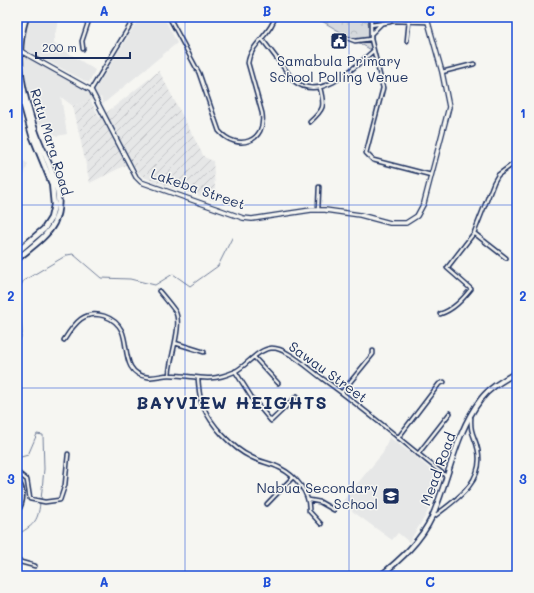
<svg xmlns="http://www.w3.org/2000/svg" width="534" height="593" font-family="Mali,sans-serif">
<defs>
<pattern id="industrial-furrows" width="10" height="10" patternUnits="userSpaceOnUse"><rect width="10" height="10" fill="#e6e7e7"/><path d="M-1 1l2-2M0 10L10 0M9 11l2-2" fill="none" stroke="#c5c6c9"/></pattern>
<pattern id="forest-crowns" width="20" height="18" patternUnits="userSpaceOnUse"><rect width="20" height="18" fill="#d6d9dd"/><path d="M2 6a3 3 0 1 1 6 0M12 15a3 3 0 1 1 6 0" fill="none" stroke="#b7bbc0"/></pattern>
</defs>
<rect width="100%" height="100%" fill="#f6f6f2"/>
<filter id="ink" filterUnits="userSpaceOnUse"><feTurbulence type="fractalNoise" baseFrequency=".025" numOctaves="2"/><feDisplacementMap in="SourceGraphic" scale="8" xChannelSelector="R" yChannelSelector="G"/><feConvolveMatrix kernelMatrix="1 2 1 2 8 2 1 2 1" color-interpolation-filters="sRGB"/></filter>
<g filter="url(#ink)">
<path fill="#e6e7e7" d="M27 17H59L53 43 95 70 89 83 21 47Z
M140 17H164L177 43 103 104 101 97 73 106 61 97 67 134 57 136 37 122 22 72V55L88 90H95Z
M17 156 28 164 18 193H17Z
M389 437 416 457 441 479 426 515 409 542 398 533 392 540 341 503 383 453Z"/>
<path fill="url(#industrial-furrows)" d="M159 71 204 157 213 161 216 201 158 183 141 176 132 162 90 183 73 106 90 100 100 118Z"/>
<path fill="url(#forest-crowns)" stroke="#78849e" d="M315 17H374L373 51Z"/>
<g fill="none" stroke-linecap="round" stroke-linejoin="round">
<path stroke="#717e99" stroke-width="1" d="M17 349 22 334 20 288 23 281 67 255 73 254 101 278 130 279 155 285 173 274 190 286 218 266 232 238
M17 456 21 457 28 455 37 434 43 435 44 469 41 500
M17 535C33 525 38 523 40 503"/>
<g stroke="#1b2f5e" stroke-width="5.5">
<path id="minor" d="M128 17 133 20
M169 17 199 73 219 131C237 152 267 142 262 113L248 63C250 45 271 34 275 17
M371 17V39L383 88 366 153 373 160 431 175
M514 17 517 22
M372 18 392 21 428 22
M371 25 390 22
M371 34 382 23
M347 38 355 41 371 39
M262 39 294 81C320 102 353 69 373 51
M407 41 409 21
M83 49 82 41 90 17
M442 72 474 64
M91 90 135 17
M517 96V102
M310 122C324 109 325 107 320 88
M318 210 319 187
M474 233 506 258
M159 291C164 297 170 304 175 311 183 324 170 357 169 375
M17 314V305
M440 314C453 310 462 300 471 289L447 268 474 233 494 182 498 175 517 161
M64 340C69 332 74 324 81 319 95 309 115 317 122 331 129 347 122 374 148 377 155 378 162 375 169 375 196 375 206 384 234 372 247 366 257 349 272 348 278 348 284 351 289 354 301 361 312 371 323 379 365 409 405 444 446 476
M175 343 204 352
M254 357 278 383
M235 371 252 398 271 421 297 396
M198 379C199 388 199 398 203 406 211 425 232 448 251 457 260 462 271 463 280 468 296 476 310 493 309 511L321 524
M342 392 373 354V351
M398 438 439 384 444 382
M418 454 450 413
M17 472 27 480 30 499 45 502 60 500 65 485 68 454
M309 500 320 502 334 510
M267 504 293 477
M432 518C454 501 485 483 478 450 475 436 470 434 471 418
M17 561 35 566"/>
</g>
<g stroke="#1b2f5e" stroke-width="6">
<path id="secondary" d="M17 49 91 90 136 177 141 182 243 218 252 219 311 210H325L360 215 390 223H406L417 216 424 203 449 107 442 72 428 22 430 17"/>
</g>
<g stroke="#1b2f5e" stroke-width="7">
<path id="primary" d="M380 576C400 560 421 541 432 517 449 479 455 433 481 399 490 387 504 380 517 372"/>
</g>
<g stroke="#1b2f5e" stroke-width="8">
<path id="trunk" d="M17 31 20 17
M17 81 32 135 52 184 54 205 51 218 44 229 17 252
M17 259C30 248 46 238 54 223 68 193 46 161 36 133 23 95 13 57 26 17
M17 480C23 490 23 501 17 511
M17 490V501"/>
</g>
<use href="#minor" stroke="#f6f6f2" stroke-width="2.5"/>
<use href="#secondary" stroke="#f6f6f2" stroke-width="3.5"/>
<use href="#primary" stroke="#f6f6f2" stroke-width="4"/>
<use href="#trunk" stroke="#f6f6f2" stroke-width="4.5"/>
</g>
</g>
<path fill="none" stroke="#1d4ed8" stroke-width="1" stroke-opacity="0.55" d="M185 17V576M349 17V576M17 205H517M17 388H517"/>
<defs>
<g id="civic-square" transform="scale(0.9)"><rect x="-9" y="-9" width="18" height="18" rx="4" fill="#1b2f5e" stroke="#f6f6f2"/><path d="M-.6-6.5H3V-4.5H.6V-3L4-1V1h2V6H-6V1h2V-1L-.6-3ZM-1.2 2.5V6h2.4V2.5Z" fill="#fff"/></g>
<g id="school-square" transform="scale(0.9)"><rect x="-9" y="-9" width="18" height="18" rx="4" fill="#1b2f5e" stroke="#f6f6f2"/><path d="M0-5L7-2L0 1L-7-2ZM-4 1L0 2.5L4 1V4Q0 6-4 4Z" fill="#fff"/></g>
</defs>
<g fill-rule="evenodd">
<use href="#civic-square" x="339" y="41"/>
<use href="#school-square" x="391" y="496"/>
</g>
<g text-anchor="middle" stroke-width="3" stroke-linejoin="round" paint-order="stroke">
<g font-size="14" fill="#1b2f5e" stroke="#f6f6f2">
<text x="339" y="66">Samabula Primary<tspan x="339" dy="16">School Polling Venue</tspan></text>
<text x="378" y="493" text-anchor="end">Nabua Secondary<tspan x="378" dy="16">School</tspan></text>
</g>
<g font-size="14" fill="#1b2f5e" stroke="#f6f6f2">
<text transform="translate(51 142) rotate(73)" y="5">Ratu Mara Road</text>
<text transform="translate(198 189) rotate(19)" y="5">Lakeba Street</text>
<text transform="translate(328 372) rotate(36)" y="5">Sawau Street</text>
<text transform="translate(438 469) rotate(-70)" y="5">Mead Road</text>
</g>
<g font-size="18" font-weight="bold" letter-spacing="1" fill="#1b2f5e" stroke="#f6f6f2">
<text x="232" y="409">BAYVIEW HEIGHTS</text>
</g>
</g>
<rect width="534" height="593" fill="none" stroke="#f6f6f2" stroke-width="44"/>
<path d="M36 52v6h94v-6" fill="none" stroke="#1b2f5e" stroke-width="2"/>
<text x="42" y="52" font-size="12" fill="#1b2f5e" stroke="#f6f6f2" stroke-width="3" paint-order="stroke">200 m</text>
<rect x="22" y="22" width="490" height="549" fill="none" stroke="#1d4ed8" stroke-width="1.5"/>
<g font-size="13" text-anchor="middle" font-weight="bold" fill="#1d4ed8">
<text x="104" y="16">A</text>
<text x="267" y="16">B</text>
<text x="430" y="16">C</text>
<text x="11" y="118">1</text>
<text x="523" y="118">1</text>
<text x="11" y="301">2</text>
<text x="523" y="301">2</text>
<text x="11" y="484">3</text>
<text x="523" y="484">3</text>
<text x="104" y="587">A</text>
<text x="267" y="587">B</text>
<text x="430" y="587">C</text>
</g>
</svg>
